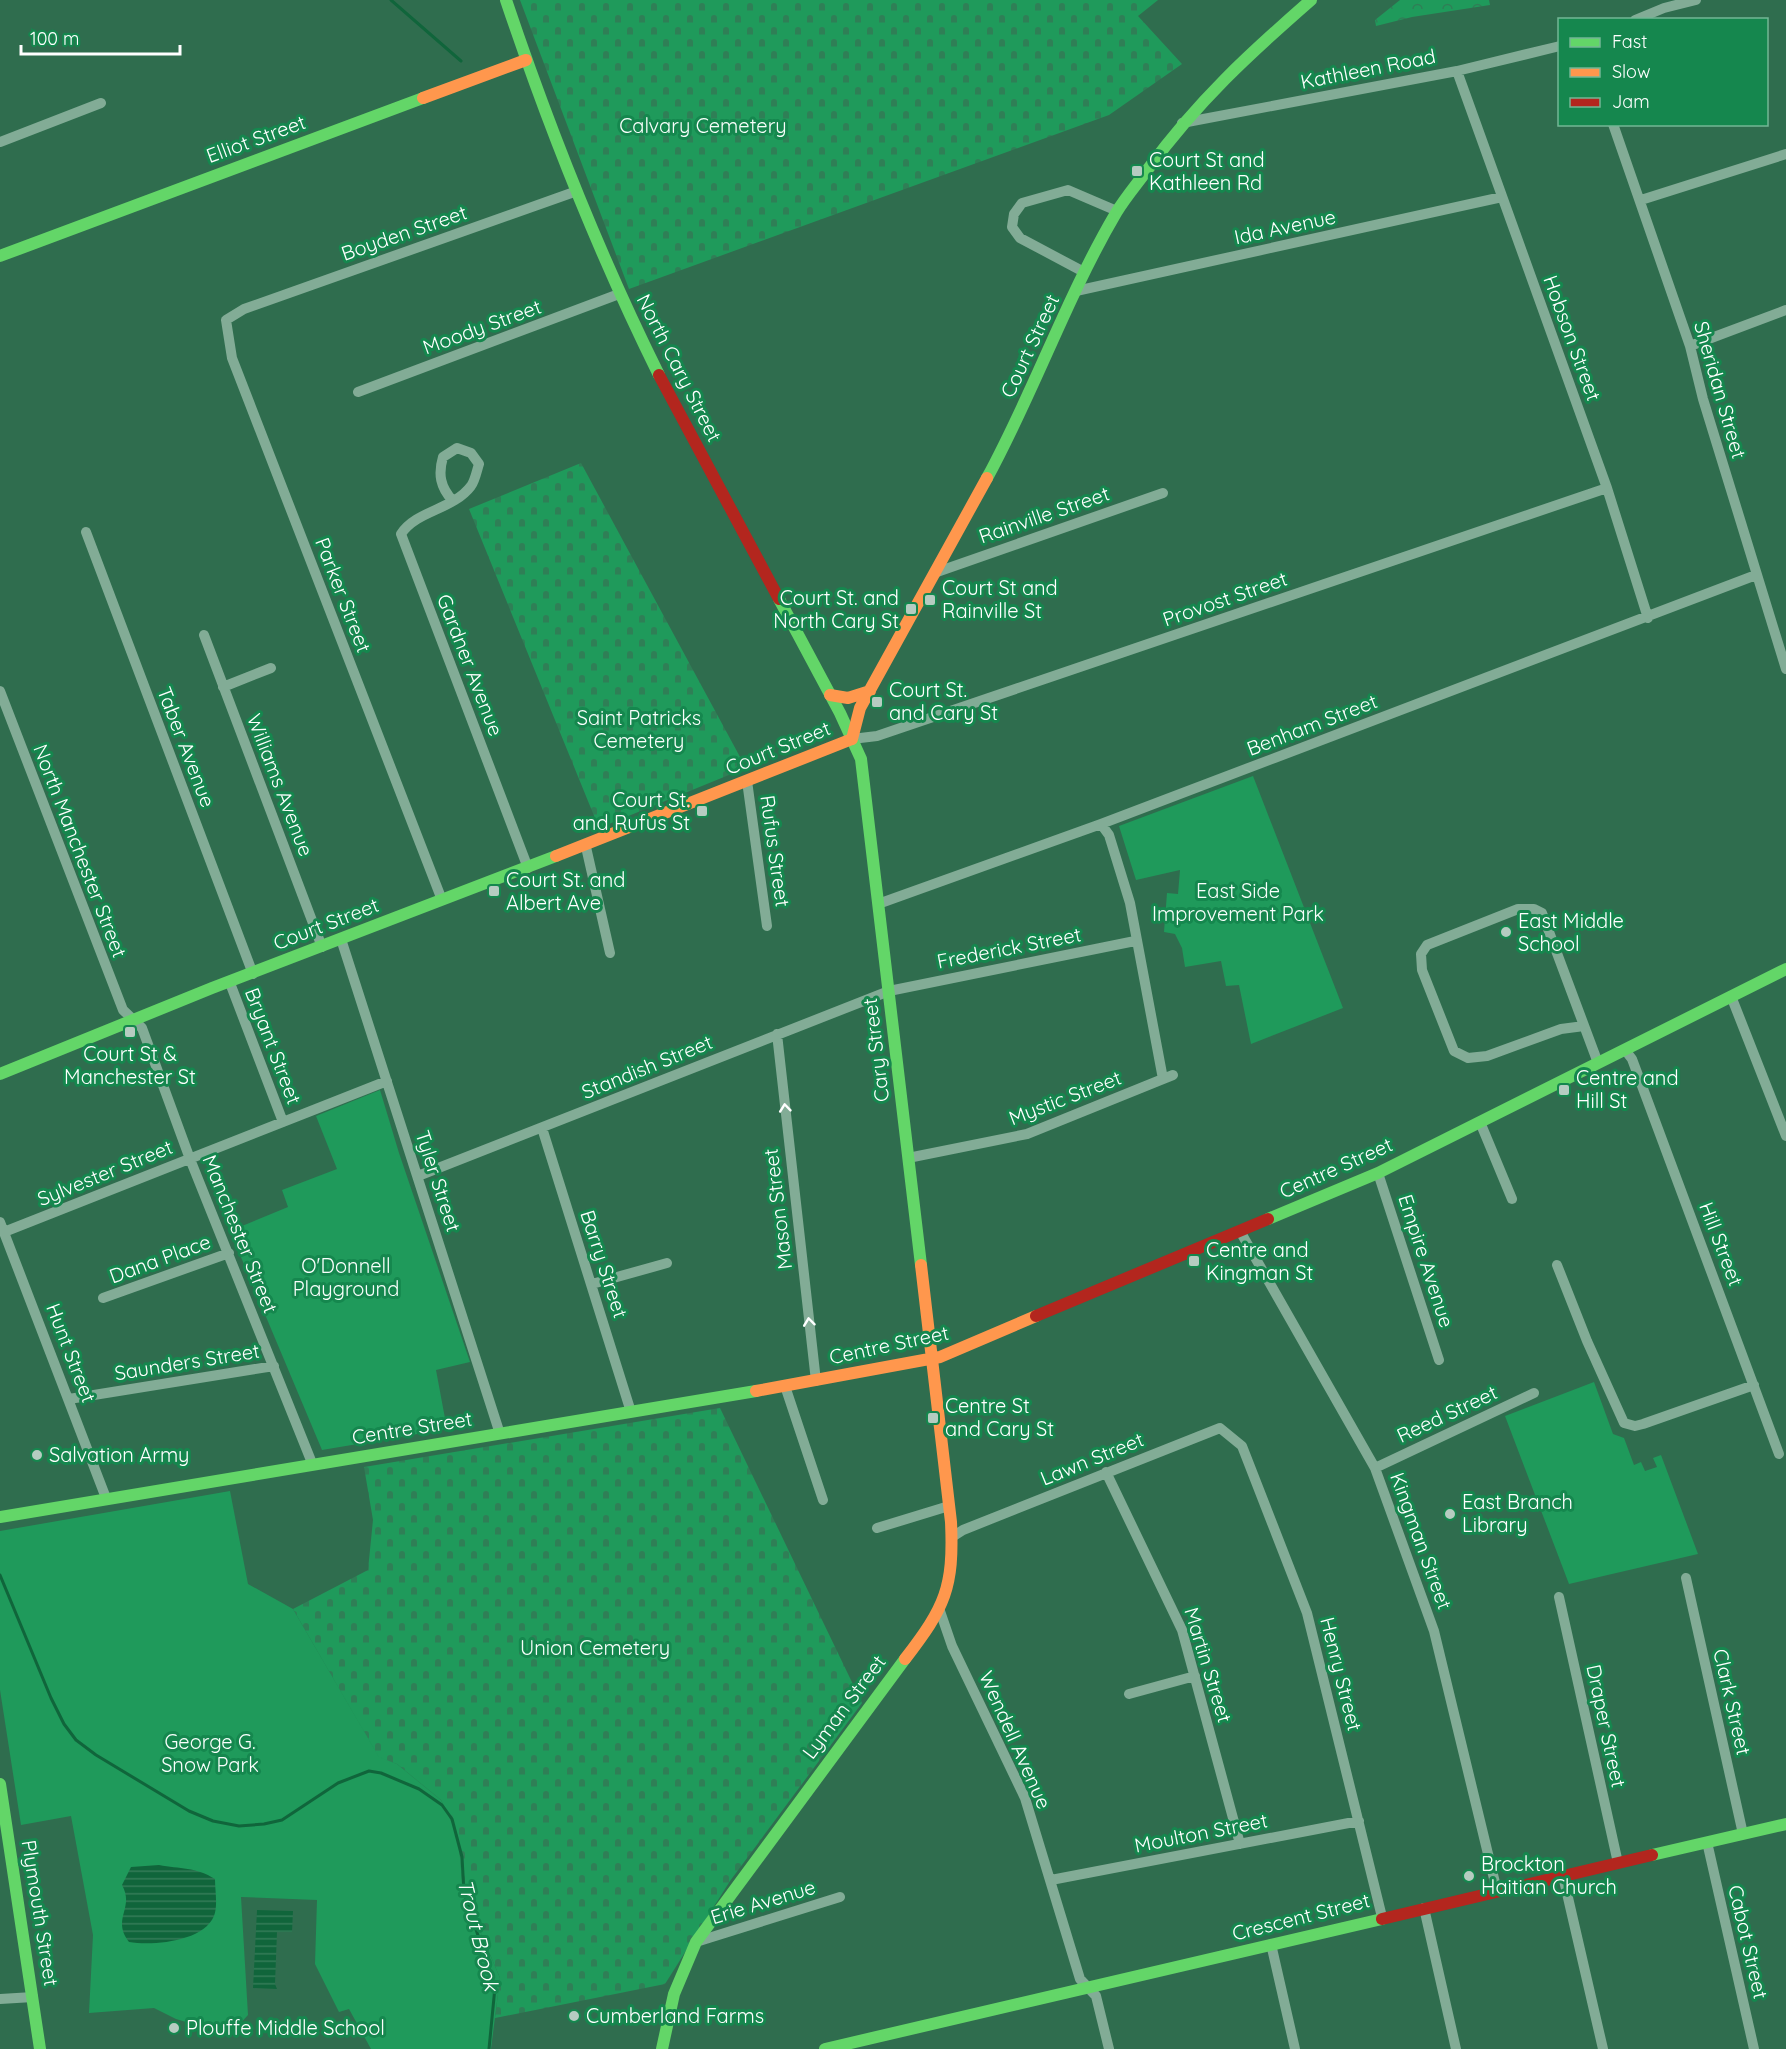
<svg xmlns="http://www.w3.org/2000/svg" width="1786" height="2049" font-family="Quicksand,sans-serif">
<defs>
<pattern id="forest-crowns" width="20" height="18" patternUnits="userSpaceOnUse" patternTransform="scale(1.5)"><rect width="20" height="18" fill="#1f9a5b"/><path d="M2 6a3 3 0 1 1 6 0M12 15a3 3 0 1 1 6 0" fill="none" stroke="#2f7f56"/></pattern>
<pattern id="cemetery-stones" width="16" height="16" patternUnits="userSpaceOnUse" patternTransform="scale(1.5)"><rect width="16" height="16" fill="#1f9a5b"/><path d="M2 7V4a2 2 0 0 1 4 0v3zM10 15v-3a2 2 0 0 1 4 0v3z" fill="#2f7f56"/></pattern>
<pattern id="water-rules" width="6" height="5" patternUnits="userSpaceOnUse" patternTransform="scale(1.5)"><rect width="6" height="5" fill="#10653b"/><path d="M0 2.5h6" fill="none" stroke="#347c58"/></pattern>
</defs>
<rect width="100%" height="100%" fill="#2f6d4e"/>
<path fill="url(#forest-crowns)" d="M1400 0H1489L1490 5 1412 17 1376 26 1375 20Z"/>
<path fill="url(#cemetery-stones)" d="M520 0H1158L1138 16 1182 64 1109 115 629 289Z
M581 463 746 768 599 828 469 509Z
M720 1408 862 1703 730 1881 665 1984 495 2018 500 1978 463 1891 458 1836 441 1800 397 1764 379 1758 293 1609 368 1570 373 1520 364 1467Z"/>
<path fill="#1f9a5b" d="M1253 776 1343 1008 1251 1044 1239 985 1226 986 1221 961 1185 967 1182 948 1175 934 1164 932 1167 893 1178 894 1180 870 1136 880 1119 826Z
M380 1090 399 1153 470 1362 436 1370 447 1429 322 1450 230 1231 288 1207 282 1190 337 1169 316 1116Z
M1594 1382 1613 1434 1624 1438 1634 1465 1641 1462 1645 1471 1657 1467 1653 1458 1661 1455 1698 1554 1569 1584 1505 1416Z
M230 1491 248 1584 293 1609 379 1757 397 1764 441 1800 458 1836 463 1891 500 1978 491 2049H371L349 2009 339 2012 315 1964 317 1900 241 1897 248 2015 238 2026 196 2025 176 2019 154 2008 89 2013 93 1935 71 1816 21 1825 0 1690V1531Z"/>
<path fill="url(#water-rules)" d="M159 1865C180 1869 196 1867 215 1879 215 1890 218 1906 214 1916 203 1942 152 1946 129 1942 111 1919 135 1908 122 1885L131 1867Z
M257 1910 293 1911 292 1932H277L275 1984 277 1989 253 1988Z"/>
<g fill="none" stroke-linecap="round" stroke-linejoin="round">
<path stroke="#10653b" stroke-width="3" d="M391 0 461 61
M0 1575 51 1698 64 1724 76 1740 96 1755 189 1811 213 1821 239 1826 264 1824 282 1820 338 1783 369 1771 381 1773 419 1789 442 1805 452 1819 462 1857 464 1893 495 1987 489 2049"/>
<path stroke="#82ac96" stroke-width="10" d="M1635 20 1664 8 1696 0
M1457 71 1607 488 1648 618
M1182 123 1457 71 1560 46
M1613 124 1690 346 1703 399 1786 669
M0 142 101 103
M1641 200 1786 154
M1084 272 1020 238 1012 227 1014 214 1022 203 1068 190 1117 211
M1076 291 1502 197
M1690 346 1786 310
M358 392 619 294
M453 501C440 487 438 474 443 457L457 448 471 453 479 464C477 470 475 481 471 486 453 510 417 510 401 534L528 868
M86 532 253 974
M937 572 1163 493
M204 635 322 947
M223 687 271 668
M0 691 123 1010 142 1028 190 1159 312 1463
M852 739 877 736 1607 488
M747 781 767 926
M1101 824 1109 835 1130 903 1163 1079 1173 1075
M586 847 610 953
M442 900 232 358 226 320 244 309 577 191
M878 904 1101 824 1756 575
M341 939 500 1434
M230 983 283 1122
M1731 996 1786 1136
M1584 1026 1561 1029 1487 1056 1468 1058 1454 1051 1422 970 1421 954 1427 945 1518 909H1534L1542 913 1598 1063
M777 1034 816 1381
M1625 1050 1632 1059 1779 1454
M1480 1122 1512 1199
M542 1128 631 1412
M908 1158 1027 1134 1163 1079
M1378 1173 1439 1360
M418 1176 889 991 1135 941
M0 1222 106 1498
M1240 1231 1375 1468 1434 1631 1497 1891
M4 1232 387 1081
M1557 1265 1587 1341 1624 1423 1635 1426 1643 1424 1754 1385
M592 1284 667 1263
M103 1298 229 1253
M785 1386 823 1500
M69 1399 274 1366
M1375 1468 1534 1393
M1106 1472 1182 1630 1240 1844
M877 1528 949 1506
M952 1537 963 1530 1220 1428 1242 1446 1307 1613 1382 1917
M1686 1578 1743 1834
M1559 1597 1618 1863
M940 1611 952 1646 1025 1798 1080 1979 1096 1996 1109 2049
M1129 1694 1195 1676
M1707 1842 1754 2049
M1563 1876 1603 2049
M1051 1880 1359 1821
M1424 1908 1456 2049
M696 1942 840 1897
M1271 1944 1295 2049
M0 1999 33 1997"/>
<path stroke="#63d668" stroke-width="12" d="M506 0C549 128 599 254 659 375
M0 256 423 98
M987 478C1034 392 1066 298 1116 213 1125 198 1137 184 1148 169 1198 101 1248 55 1311 0
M779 599 840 713 861 759 921 1265
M0 1074 212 988 556 856
M1268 1219 1378 1173 1786 969
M0 1517 756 1391
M0 1784 40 2049
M1652 1855 1786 1824
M662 2049 674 1994 696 1942 905 1659
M825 2049 1382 1919"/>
<path stroke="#ff974d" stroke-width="12" d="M423 98 526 60
M830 695 848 698 870 691
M852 739 860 708 987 478
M556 856 852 739
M756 1391 940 1357 1036 1316
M905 1659C945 1607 954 1588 951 1522L921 1265"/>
<path stroke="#b3261e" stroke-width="12" d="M659 375 779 599
M1036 1316 1268 1219
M1382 1919 1652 1855"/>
</g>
<defs><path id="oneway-chevron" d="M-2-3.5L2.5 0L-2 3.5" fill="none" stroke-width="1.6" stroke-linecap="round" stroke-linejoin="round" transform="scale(1.5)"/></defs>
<g stroke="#fff">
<use href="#oneway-chevron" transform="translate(785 1108) rotate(-96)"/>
<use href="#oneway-chevron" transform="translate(809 1322) rotate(-97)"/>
</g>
<g fill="#b6ccc1" stroke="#15874e" stroke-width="2">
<rect x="1131" y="165" width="12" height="12" rx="3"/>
<rect x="924" y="594" width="12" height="12" rx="3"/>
<rect x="905" y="603" width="12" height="12" rx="3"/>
<rect x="871" y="696" width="12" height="12" rx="3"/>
<rect x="696" y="805" width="12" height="12" rx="3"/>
<rect x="488" y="885" width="12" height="12" rx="3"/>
<circle cx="1506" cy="932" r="6"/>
<rect x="124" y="1026" width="12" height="12" rx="3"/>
<rect x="1558" y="1084" width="12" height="12" rx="3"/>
<rect x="1188" y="1255" width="12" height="12" rx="3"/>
<rect x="927" y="1412" width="12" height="12" rx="3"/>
<circle cx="37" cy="1455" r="6"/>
<circle cx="1450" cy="1514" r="6"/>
<circle cx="1469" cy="1876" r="6"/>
<circle cx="574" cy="2016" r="6"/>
<circle cx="174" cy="2028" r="6"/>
</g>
<g text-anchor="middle" stroke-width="6" stroke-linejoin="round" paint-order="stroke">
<g font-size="20" fill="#fff" stroke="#15874e">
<text transform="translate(1368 69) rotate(-11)" y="7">Kathleen Road</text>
<text transform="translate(256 139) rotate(-20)" y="7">Elliot Street</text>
<text transform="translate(1285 227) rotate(-12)" y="7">Ida Avenue</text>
<text transform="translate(404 233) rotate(-19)" y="7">Boyden Street</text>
<text transform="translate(482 327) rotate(-20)" y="7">Moody Street</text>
<text transform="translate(1572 338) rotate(70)" y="7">Hobson Street</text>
<text transform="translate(1030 346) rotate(-65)" y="7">Court Street</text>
<text transform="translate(679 368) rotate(63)" y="7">North Cary Street</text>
<text transform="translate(1720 390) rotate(74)" y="7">Sheridan Street</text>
<text transform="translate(1044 515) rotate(-19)" y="7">Rainville Street</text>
<text transform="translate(343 595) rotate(69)" y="7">Parker Street</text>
<text transform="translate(1225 599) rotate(-19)" y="7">Provost Street</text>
<text transform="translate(470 665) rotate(69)" y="7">Gardner Avenue</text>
<text transform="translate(1312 725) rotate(-21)" y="7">Benham Street</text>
<text transform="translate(186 747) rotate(69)" y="7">Taber Avenue</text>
<text transform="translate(778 748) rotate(-22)" y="7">Court Street</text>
<text transform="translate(280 785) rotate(69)" y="7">Williams Avenue</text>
<text transform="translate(80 851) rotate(69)" y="7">North Manchester Street</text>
<text transform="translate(775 851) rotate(82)" y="7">Rufus Street</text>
<text transform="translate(326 924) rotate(-21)" y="7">Court Street</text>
<text transform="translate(1009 948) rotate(-11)" y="7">Frederick Street</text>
<text transform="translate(273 1046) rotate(69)" y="7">Bryant Street</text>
<text transform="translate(876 1050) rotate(-97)" y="7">Cary Street</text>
<text transform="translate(647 1067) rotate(-22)" y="7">Standish Street</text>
<text transform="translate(1065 1098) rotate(-21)" y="7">Mystic Street</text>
<text transform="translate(1336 1168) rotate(-24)" y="7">Centre Street</text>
<text transform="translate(105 1173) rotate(-22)" y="7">Sylvester Street</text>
<text transform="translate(438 1181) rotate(72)" y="7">Tyler Street</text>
<text transform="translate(778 1209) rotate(-97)" y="7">Mason Street</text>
<text transform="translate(240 1234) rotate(68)" y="7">Manchester Street</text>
<text transform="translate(1721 1244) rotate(69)" y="7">Hill Street</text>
<text transform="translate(160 1259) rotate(-20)" y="7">Dana Place</text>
<text transform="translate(1426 1261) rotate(72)" y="7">Empire Avenue</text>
<text transform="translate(604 1264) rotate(72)" y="7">Barry Street</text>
<text transform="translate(889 1345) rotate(-12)" y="7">Centre Street</text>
<text transform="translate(71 1353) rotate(69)" y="7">Hunt Street</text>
<text transform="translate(187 1362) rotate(-9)" y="7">Saunders Street</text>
<text transform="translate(1447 1414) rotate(-25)" y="7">Reed Street</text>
<text transform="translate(412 1428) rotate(-9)" y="7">Centre Street</text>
<text transform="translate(1092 1459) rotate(-22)" y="7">Lawn Street</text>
<text transform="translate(1421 1541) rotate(70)" y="7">Kingman Street</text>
<text transform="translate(1208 1665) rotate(73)" y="7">Martin Street</text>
<text transform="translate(1341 1674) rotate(76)" y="7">Henry Street</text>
<text transform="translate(1732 1702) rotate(77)" y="7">Clark Street</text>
<text transform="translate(844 1707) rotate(-53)" y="7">Lyman Street</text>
<text transform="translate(1606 1726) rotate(78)" y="7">Draper Street</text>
<text transform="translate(1015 1740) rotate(66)" y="7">Wendell Avenue</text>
<text transform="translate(1201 1833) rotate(-11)" y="7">Moulton Street</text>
<text transform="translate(763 1902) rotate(-17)" y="7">Erie Avenue</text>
<text transform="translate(40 1913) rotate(81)" y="7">Plymouth Street</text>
<text transform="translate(1301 1917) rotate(-14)" y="7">Crescent Street</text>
<text transform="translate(1748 1942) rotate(77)" y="7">Cabot Street</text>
</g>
<g font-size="20" fill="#f9fffc" stroke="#15874e">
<text x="703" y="133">Calvary Cemetery</text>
<text x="639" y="725">Saint Patricks<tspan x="639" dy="23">Cemetery</tspan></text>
<text x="1238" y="898">East Side<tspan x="1238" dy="23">Improvement Park</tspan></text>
<text x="346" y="1273">O'Donnell<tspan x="346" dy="23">Playground</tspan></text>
<text x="595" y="1655">Union Cemetery</text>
<text x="210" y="1749">George G.<tspan x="210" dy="23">Snow Park</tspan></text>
</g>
<g font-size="20" fill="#fff" stroke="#15874e" text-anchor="start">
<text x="1149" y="167">Court St and<tspan x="1149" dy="23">Kathleen Rd</tspan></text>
<text x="942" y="595">Court St and<tspan x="942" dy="23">Rainville St</tspan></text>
<text x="899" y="605" text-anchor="end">Court St. and<tspan x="899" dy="23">North Cary St</tspan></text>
<text x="889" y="697">Court St.<tspan x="889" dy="23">and Cary St</tspan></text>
<text x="690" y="807" text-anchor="end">Court St.<tspan x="690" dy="23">and Rufus St</tspan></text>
<text x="506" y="887">Court St. and<tspan x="506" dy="23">Albert Ave</tspan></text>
<text x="1518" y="928">East Middle<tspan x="1518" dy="23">School</tspan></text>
<text x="130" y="1061" text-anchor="middle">Court St &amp;<tspan x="130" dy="23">Manchester St</tspan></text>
<text x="1576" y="1085">Centre and<tspan x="1576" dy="23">Hill St</tspan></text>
<text x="1206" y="1257">Centre and<tspan x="1206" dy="23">Kingman St</tspan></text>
<text x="945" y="1413">Centre St<tspan x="945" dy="23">and Cary St</tspan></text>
<text x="49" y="1462">Salvation Army</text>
<text x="1462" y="1509">East Branch<tspan x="1462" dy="23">Library</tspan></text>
<text x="1481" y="1871">Brockton<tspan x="1481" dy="23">Haitian Church</tspan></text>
<text x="586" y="2023">Cumberland Farms</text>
<text x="186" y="2035">Plouffe Middle School</text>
</g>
<g font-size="21" font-style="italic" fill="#fafffc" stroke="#15874e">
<text transform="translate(478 1935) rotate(76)" y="7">Trout Brook</text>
</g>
</g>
<rect x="1558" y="18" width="210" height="108" fill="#15874e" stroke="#73b795" stroke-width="1.5"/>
<rect x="1570" y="38" width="30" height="9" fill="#63d668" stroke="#73b795" stroke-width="1.5"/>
<text x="1612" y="48" font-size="18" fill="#ffffff">Fast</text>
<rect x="1570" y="68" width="30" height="9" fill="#ff974d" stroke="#73b795" stroke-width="1.5"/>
<text x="1612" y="78" font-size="18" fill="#ffffff">Slow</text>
<rect x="1570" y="98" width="30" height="9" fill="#b3261e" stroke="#73b795" stroke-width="1.5"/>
<text x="1612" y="108" font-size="18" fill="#ffffff">Jam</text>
<path d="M21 45v9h159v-9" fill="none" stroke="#ffffff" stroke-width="3"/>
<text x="30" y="45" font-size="18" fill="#ffffff" stroke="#15874e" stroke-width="4.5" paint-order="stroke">100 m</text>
</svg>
